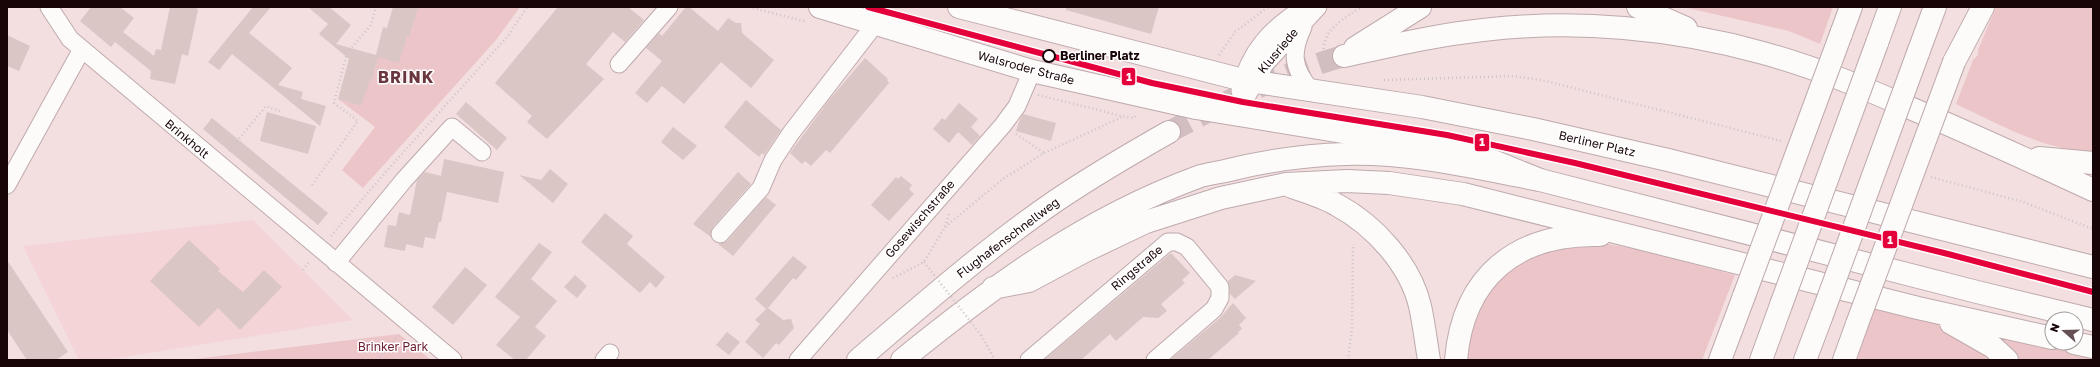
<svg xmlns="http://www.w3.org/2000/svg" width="2100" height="367" font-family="'Golos Text',sans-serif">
<rect width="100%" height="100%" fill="#f3dee0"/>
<path fill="#f5d4d7" d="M253 220 353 320 105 360H79L23 246Z"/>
<path fill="#ecc5c9" d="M415 7H520L496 40 363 188 342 170 375 127 338 99 361 106 368 78 372 79 376 65 373 64 376 56 407 35 410 36 414 22 413 13H417L413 12Z
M1683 7H1833L1820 44 1789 31Z
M1996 7H2093V152C2045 151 1999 124 1956 104L1973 60 1978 55V50Z
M1602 243 1641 250 1735 275 1702 360H1464L1466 331 1494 282 1532 253Z
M1875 306 1940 324 1998 360H1856Z
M1991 331 2093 356V360H2019Z
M399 334 431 360H186Z"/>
<path fill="#dac6c4" d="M91 7H120L134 18 123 32 154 56 156 49 161 50 170 7H196L198 10 188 56 182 54 175 84 150 79 151 71 115 42 111 47 80 21Z
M253 7H271L249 33 292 68 278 85 303 92 301 99 326 106 320 126 232 54 219 70 208 62Z
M308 7H329L351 25 336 44 376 55 383 27 387 28 393 7H418L410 36H407L399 63 378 57 372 80 370 79 361 106 338 99 349 59 319 34 328 24Z
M558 7H628L644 20 625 42 613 32 586 64 604 79 547 139 527 122 532 116 495 83Z
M686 7H689L718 31 728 18 736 23H741L742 33 774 60 751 88 721 62 684 104 662 86 647 103 635 93 662 61 646 48 659 33 662 36Z
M1066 7H1159L1151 34 1066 10Z
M7 35 30 46 19 71 7 66Z
M865 58 888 79 887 80 889 83 830 153 826 150 811 166 805 161 802 164 790 153 829 100Z
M746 100 781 130 764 155 762 153 759 157 724 127Z
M466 102 507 138 497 150 456 114Z
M959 103 978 119 971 127 980 136 972 145 958 132 949 143 933 129 942 118 945 120Z
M267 112 316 126 308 154 260 141Z
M1023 114 1056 123 1051 141 1016 131 1020 119Z
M212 118 328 213 318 225 203 129Z
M673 127 697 146 683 160 661 142Z
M444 159 504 172 498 203 447 192 441 222H439L435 239 425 237 423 248 406 244 405 251 384 247 388 225 396 226 399 212 410 215 417 180 425 172 441 176Z
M550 169 568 184 553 203 519 175 541 180Z
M738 172 751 184 713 227 711 237 693 224Z
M901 176 912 185 909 189 914 194 889 221 871 205 896 177 898 179Z
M766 197 776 205 733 256 718 244 727 241Z
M605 213 633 236 627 244 665 277 656 288 650 282 640 293 581 242Z
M189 240 220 269 218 271 243 292 264 270 282 287 240 330 218 308 199 327 150 281Z
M539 243 552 252 531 279 557 301 535 327 546 336 526 360H515L496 345 520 317 495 297Z
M1171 253 1190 273 1182 280 1185 283 1161 304 1167 311 1158 318 1143 317 1116 341 1110 334 1081 360H1044Z
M793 256 807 267 796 280 793 278 768 308 783 320 791 319 794 328 779 345 776 343 763 358 745 342 760 324 755 320 766 309 755 299Z
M7 260 68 352 56 360H27L7 330Z
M465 267 487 285 453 325 432 307Z
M575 275 587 286 577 298 564 287Z
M1235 275 1256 281 1235 299 1230 294 1228 281Z
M1233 303 1246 318 1239 325 1242 329 1238 332 1239 333 1208 360H1170L1221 317Z
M727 332 740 342 729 355 716 345Z"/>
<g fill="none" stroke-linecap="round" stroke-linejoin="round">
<path stroke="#d2bdc0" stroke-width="22" stroke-dasharray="22 11" stroke-linecap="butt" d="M1169 132C1225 102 1282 73 1344 56"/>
<g stroke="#beaaac" stroke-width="19">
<path id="minor" d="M49 7 70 39 82 49 453 360
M1303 27C1291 53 1292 68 1311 90
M619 64 669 7
M1240 91C1249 51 1271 28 1305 7
M1236 115 1265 64 1318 7
M7 185 82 49
M720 234 761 188 773 160 791 133 876 23
M336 263 404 180 452 127 482 152
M604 360 610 353
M798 360 1003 125 1017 106 1032 71
M1029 360 1168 242H1177L1187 247 1220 287V298L1214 309 1155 360"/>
</g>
<g stroke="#beaaac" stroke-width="24">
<path id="major" d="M820 7 1032 71 1196 108 1453 150 1493 161 1540 180 1977 292 2093 320
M959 7 1243 80 1422 107 1533 129 1668 160 2093 267"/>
</g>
<g stroke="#beaaac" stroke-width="24">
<path id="highway" d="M1638 7 1686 28
M1841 34 1851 7
M1877 43 1890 7
M1355 48 1420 7
M1918 53 1935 7
M1344 56C1390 46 1436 35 1483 30 1575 19 1674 28 1763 53 1814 67 1862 87 1910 108 1972 134 2032 162 2093 190
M1954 62 1983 7
M2039 158 2093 163
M1292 187C1307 192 1324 197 1337 205 1374 225 1410 264 1420 306 1424 324 1426 342 1429 360
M993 288 1029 281 1085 251 1146 222 1221 198 1286 184 1347 181 1389 183 1463 194 1918 308 2052 338
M1951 323 1993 347 2007 360
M2074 343 2093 347
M858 360C922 305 987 248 1057 200 1093 176 1130 154 1169 132
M902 360C994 285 1086 218 1198 177 1206 174 1216 173 1225 171 1265 161 1305 155 1346 154 1411 152 1476 168 1540 180
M1456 360C1463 276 1517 233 1600 235
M1720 360 1744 296
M1761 360 1781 305
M1805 360 1822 315
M1844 360 1857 324"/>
</g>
<path stroke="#ccc5c6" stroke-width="2.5" stroke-dasharray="1 3" stroke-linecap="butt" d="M749 7 807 22
M1219 55 1235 32 1268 7
M1323 73C1321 32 1328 29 1361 7
M1384 80 1514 76 1546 81 1781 141
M1038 95 1122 116 1134 118 1136 115
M1016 134 1044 153
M229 151 266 106 282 112
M1931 177 2023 202 2093 229
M312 185 358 121 334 103 347 53 371 25 376 7
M945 227 1003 179 1044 153 1122 117
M331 236 390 167 508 36 527 7
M303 270 310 261
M893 278 924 262 945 227 949 213
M981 335 995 360
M377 360 398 335
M1348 360 1352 329 1353 244"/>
<use href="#minor" stroke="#fdfafa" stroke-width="17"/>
<use href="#major" stroke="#fdfafa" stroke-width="22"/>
<use href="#highway" stroke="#fdfafa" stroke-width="22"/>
<g stroke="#beaaac" stroke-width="24" stroke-linecap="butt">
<path id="highway-bridge" d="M1744 296 1841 34
M1781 305 1877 43
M1822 315 1918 53
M1857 324 1954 62"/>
</g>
<path stroke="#ccc5c6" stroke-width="2.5" stroke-dasharray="1 3" stroke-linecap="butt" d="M924 262 981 335"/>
<use href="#highway-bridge" stroke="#fdfafa" stroke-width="22"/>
<g stroke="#fff" stroke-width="9">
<path id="tram-1" d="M868 7 1152 83 1243 102 1447 135 1575 163 1948 254 2093 292"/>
</g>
<use href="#tram-1" stroke="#e4003a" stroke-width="6"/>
</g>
<circle fill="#fff" stroke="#180508" stroke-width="2" cx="1049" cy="56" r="6"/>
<g text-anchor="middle" stroke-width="3" stroke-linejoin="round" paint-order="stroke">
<g font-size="12" fill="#180508" stroke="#fff">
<text transform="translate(1278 51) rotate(-50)" y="4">Klusriede</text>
<text transform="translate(1026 68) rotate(15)" y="4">Walsroder Straße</text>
<text transform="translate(187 139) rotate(40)" y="4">Brinkholt</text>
<text transform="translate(1597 144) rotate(13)" y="4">Berliner Platz</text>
<text transform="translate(920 219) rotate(-49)" y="4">Gosewischstraße</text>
<text transform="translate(1008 238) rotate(-37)" y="4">Flughafenschnellweg</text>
<text transform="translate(1137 268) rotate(-40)" y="4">Ringstraße</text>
</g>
<g font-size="12" font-weight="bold" fill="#180508" stroke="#fff" text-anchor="start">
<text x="1060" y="60">Berliner Platz</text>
</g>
<g font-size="12" fill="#6e2031" stroke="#fff">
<text x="393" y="351">Brinker Park</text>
</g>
<g font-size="16" font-weight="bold" letter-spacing="1" fill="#6b373f" stroke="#fff">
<text x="406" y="83">BRINK</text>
</g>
</g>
<g stroke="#fff" stroke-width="1.5">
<rect x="1121" y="67" width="15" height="19" rx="4" fill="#e4003a"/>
<rect x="1474" y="133" width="16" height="19" rx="4" fill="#e4003a"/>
<rect x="1882" y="230" width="16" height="19" rx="4" fill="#e4003a"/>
</g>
<g font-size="11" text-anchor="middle" font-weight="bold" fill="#fff">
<text x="1129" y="81">1</text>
<text x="1482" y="146">1</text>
<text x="1890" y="244">1</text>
</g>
<rect width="2100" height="367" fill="none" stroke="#180508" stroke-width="16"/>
<g transform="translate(2064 331) rotate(290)"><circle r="19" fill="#ffffff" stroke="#a39b9c"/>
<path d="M0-3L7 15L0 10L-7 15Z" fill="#655154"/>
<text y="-6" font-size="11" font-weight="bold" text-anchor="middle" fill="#180508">N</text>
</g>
</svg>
